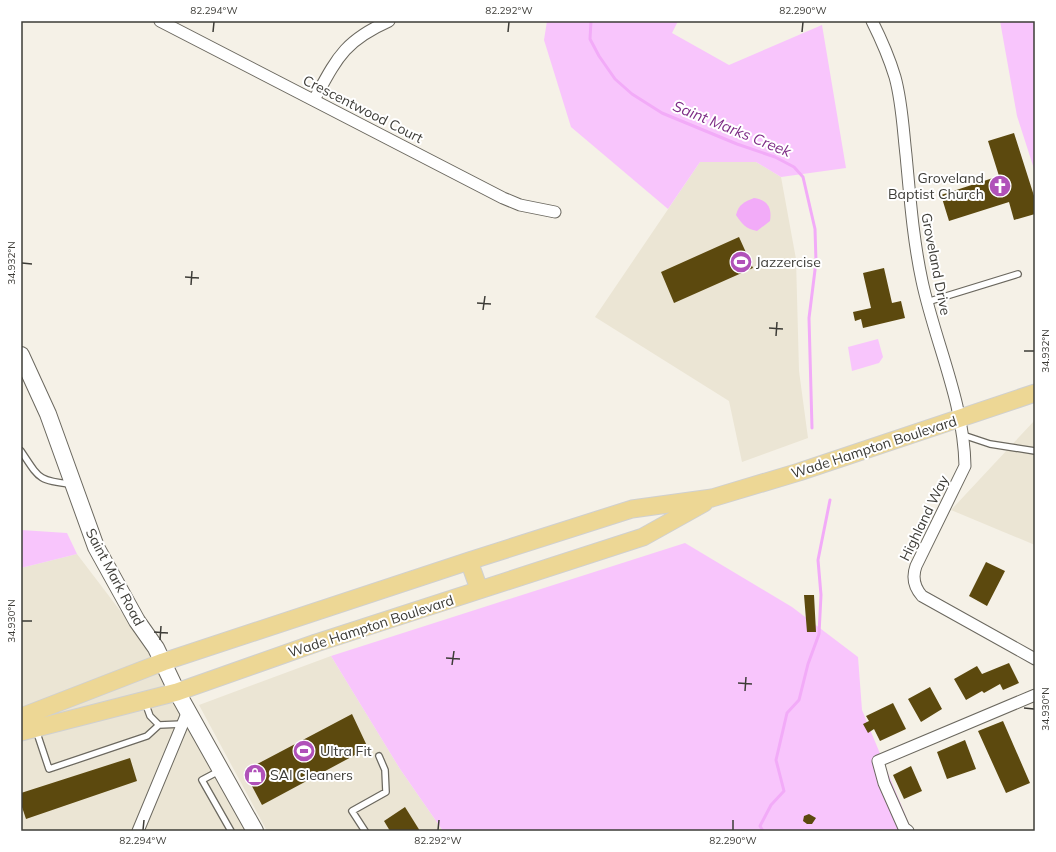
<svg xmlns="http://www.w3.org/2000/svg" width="1056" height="852" font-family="Mulish,sans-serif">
<rect width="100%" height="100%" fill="#f5f1e7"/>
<path fill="#ebe5d4" d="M700 162H756L781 177 796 259 799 371 808 438 742 462 729 401 595 317Z
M1035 420V545L951 510Z
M77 554 144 642 181 716 249 831H21V568Z
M331 656 400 769 443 831H267L199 705Z"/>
<path fill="#f8c5fc" d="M547 21H678L672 33 729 65 822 25 846 168 781 177 756 162H700L668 209 571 127 544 40Z
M1000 21H1035V172L1017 116Z
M878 339 883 357 879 363 852 371 848 347Z
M21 530 67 533 77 554 21 568Z
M685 543 792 607 858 657 862 710 912 831H443L400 769 331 656Z"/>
<path fill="#f2abf8" d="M754 198C768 200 772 208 770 221L757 231C746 229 742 224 736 215 739 204 744 202 754 198Z"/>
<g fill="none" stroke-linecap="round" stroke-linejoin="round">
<path stroke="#f2abf8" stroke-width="3" d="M591 21 590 39 599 56 615 79 632 94 662 113 737 144 775 157 794 167 803 177 815 229 816 262 809 318 812 428
M763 831 760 826 771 805 784 791 776 760 787 713 799 700 808 664 819 634 821 595 818 560 830 500"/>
</g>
<path fill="#5c490e" d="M1014 133 1035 199V214L1014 220 1009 202 949 221 941 195 999 176 988 141Z
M739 237 753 268 674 303 661 272Z
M884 268 892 303 901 301 905 318 863 328 861 319 855 321 853 312 871 308 863 273Z
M986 562 1005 571 987 606 969 596Z
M804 595H814L816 632H807Z
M1009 663 1019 683 1003 690 1000 684 984 693 982 691 966 700 954 679 977 666 982 674Z
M930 687 942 709 921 722 908 699Z
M893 703 906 729 880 741 874 729 868 733 863 724 869 721 866 716Z
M352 714 368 748 262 805 244 771Z
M1003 721 1030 783 1006 793 978 731Z
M965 740 976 769 947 779 937 752Z
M130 758 137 781 26 819 21 804V793Z
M911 766 922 791 904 799 893 775Z
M405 807 420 831H390L384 821Z
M809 814 816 818 812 824H807L803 821 804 816Z"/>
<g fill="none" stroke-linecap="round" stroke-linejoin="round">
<g stroke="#6b685f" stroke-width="8">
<path id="lane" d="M927 302 1018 274
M963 435 990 444 1035 451
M21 451C39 478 38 481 71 484
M145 702 150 716 159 725 183 724
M36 730 49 769 147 736 159 725
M219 771 202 780 231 831
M365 831 352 811 386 792 385 770 379 756"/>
</g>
<g stroke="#6b685f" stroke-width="13">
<path id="street" d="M160 21 503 198 520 205 555 212
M872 21C881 39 889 57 895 77 902 102 903 129 906 155 910 197 913 239 922 281 935 342 964 402 965 466L916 566C912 577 914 587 922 596L1035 659
M314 100C337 58 344 41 389 21
M138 831 188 711
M908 831 904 828 884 783 878 761 1035 695"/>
</g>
<g stroke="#6b685f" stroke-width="18">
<path id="secondary" d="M21 355 48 414 96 547 137 621 156 648 177 692 255 831"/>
</g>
<g stroke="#d0d0cf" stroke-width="19">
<path id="primary" d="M469 561 479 589
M21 717 163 662 469 561 632 509 712 498 799 472 1035 393
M21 732 177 692 316 643 643 537 704 503"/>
</g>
<use href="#lane" stroke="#fff" stroke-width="5.5"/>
<use href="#street" stroke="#fff" stroke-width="11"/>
<use href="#secondary" stroke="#fff" stroke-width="16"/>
<use href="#primary" stroke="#edd795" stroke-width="17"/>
</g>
<path fill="none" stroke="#3d3c37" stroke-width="1.5" d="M213 32 214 22M508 32 509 22M802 32 803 22M22 263 32 264M185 277 199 278M191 285 192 271M477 303 491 304M483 310 485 296M769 328 783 329M776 336 777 322M1024 351H1034M22 621H32M154 632 168 633M160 640 161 626M446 658 460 659M452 665 454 651M738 683 752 684M745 691 746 677M1024 708 1034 709M143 830 144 820M438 830 439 820M733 830V820"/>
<defs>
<g id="church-disc" transform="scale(1.15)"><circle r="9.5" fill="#b051b9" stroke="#fff"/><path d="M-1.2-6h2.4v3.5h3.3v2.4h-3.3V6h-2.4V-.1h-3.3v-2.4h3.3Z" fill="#fff"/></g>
<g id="stadium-disc" transform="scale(1.15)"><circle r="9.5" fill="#b051b9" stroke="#fff"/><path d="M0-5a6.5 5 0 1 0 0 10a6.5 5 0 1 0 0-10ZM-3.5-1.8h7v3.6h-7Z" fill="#fff"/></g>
<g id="shop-disc" transform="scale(1.15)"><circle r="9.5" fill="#b051b9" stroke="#fff"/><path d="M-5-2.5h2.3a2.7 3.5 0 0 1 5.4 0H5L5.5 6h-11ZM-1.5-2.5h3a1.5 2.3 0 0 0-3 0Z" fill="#fff"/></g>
</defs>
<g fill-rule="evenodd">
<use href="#church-disc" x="1000" y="186"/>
<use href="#stadium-disc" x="741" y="262"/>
<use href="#stadium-disc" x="304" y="751"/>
<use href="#shop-disc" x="255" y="775"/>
</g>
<g text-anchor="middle" stroke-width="4" stroke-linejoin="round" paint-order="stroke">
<g font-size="14" fill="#3d3c37" stroke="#fff">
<text transform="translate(363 109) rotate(27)" y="5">Crescentwood Court</text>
<text transform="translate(936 264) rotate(79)" y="5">Groveland Drive</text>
<text transform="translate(874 447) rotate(-18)" y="5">Wade Hampton Boulevard</text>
<text transform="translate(924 518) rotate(-64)" y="5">Highland Way</text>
<text transform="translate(115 577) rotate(62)" y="5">Saint Mark Road</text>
<text transform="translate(371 626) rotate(-18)" y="5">Wade Hampton Boulevard</text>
</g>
<g font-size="14" fill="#3d3c37" stroke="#fff" text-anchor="start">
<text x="984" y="183" text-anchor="end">Groveland<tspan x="984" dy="16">Baptist Church</tspan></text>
<text x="756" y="267">Jazzercise</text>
<text x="320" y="756">Ultra Fit</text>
<text x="270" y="780">SAI Cleaners</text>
</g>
<g font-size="15" font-style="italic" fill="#7e2d86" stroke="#fff">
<text transform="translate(732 129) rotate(22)" y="5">Saint Marks Creek</text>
</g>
</g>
<rect width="1056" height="852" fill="none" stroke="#ffffff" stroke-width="44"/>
<rect x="22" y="22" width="1012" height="808" fill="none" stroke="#3d3c37" stroke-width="1.5"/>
<g font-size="10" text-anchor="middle" fill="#3d3c37">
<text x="214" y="14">82.294°W</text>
<text x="509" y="14">82.292°W</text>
<text x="803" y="14">82.290°W</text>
<text transform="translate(11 263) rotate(-90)" y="4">34.932°N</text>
<text transform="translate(1045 351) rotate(-90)" y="4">34.932°N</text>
<text transform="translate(11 621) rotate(-90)" y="4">34.930°N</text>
<text transform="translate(1045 709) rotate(-90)" y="4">34.930°N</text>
<text x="143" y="844">82.294°W</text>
<text x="438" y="844">82.292°W</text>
<text x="733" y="844">82.290°W</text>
</g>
</svg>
